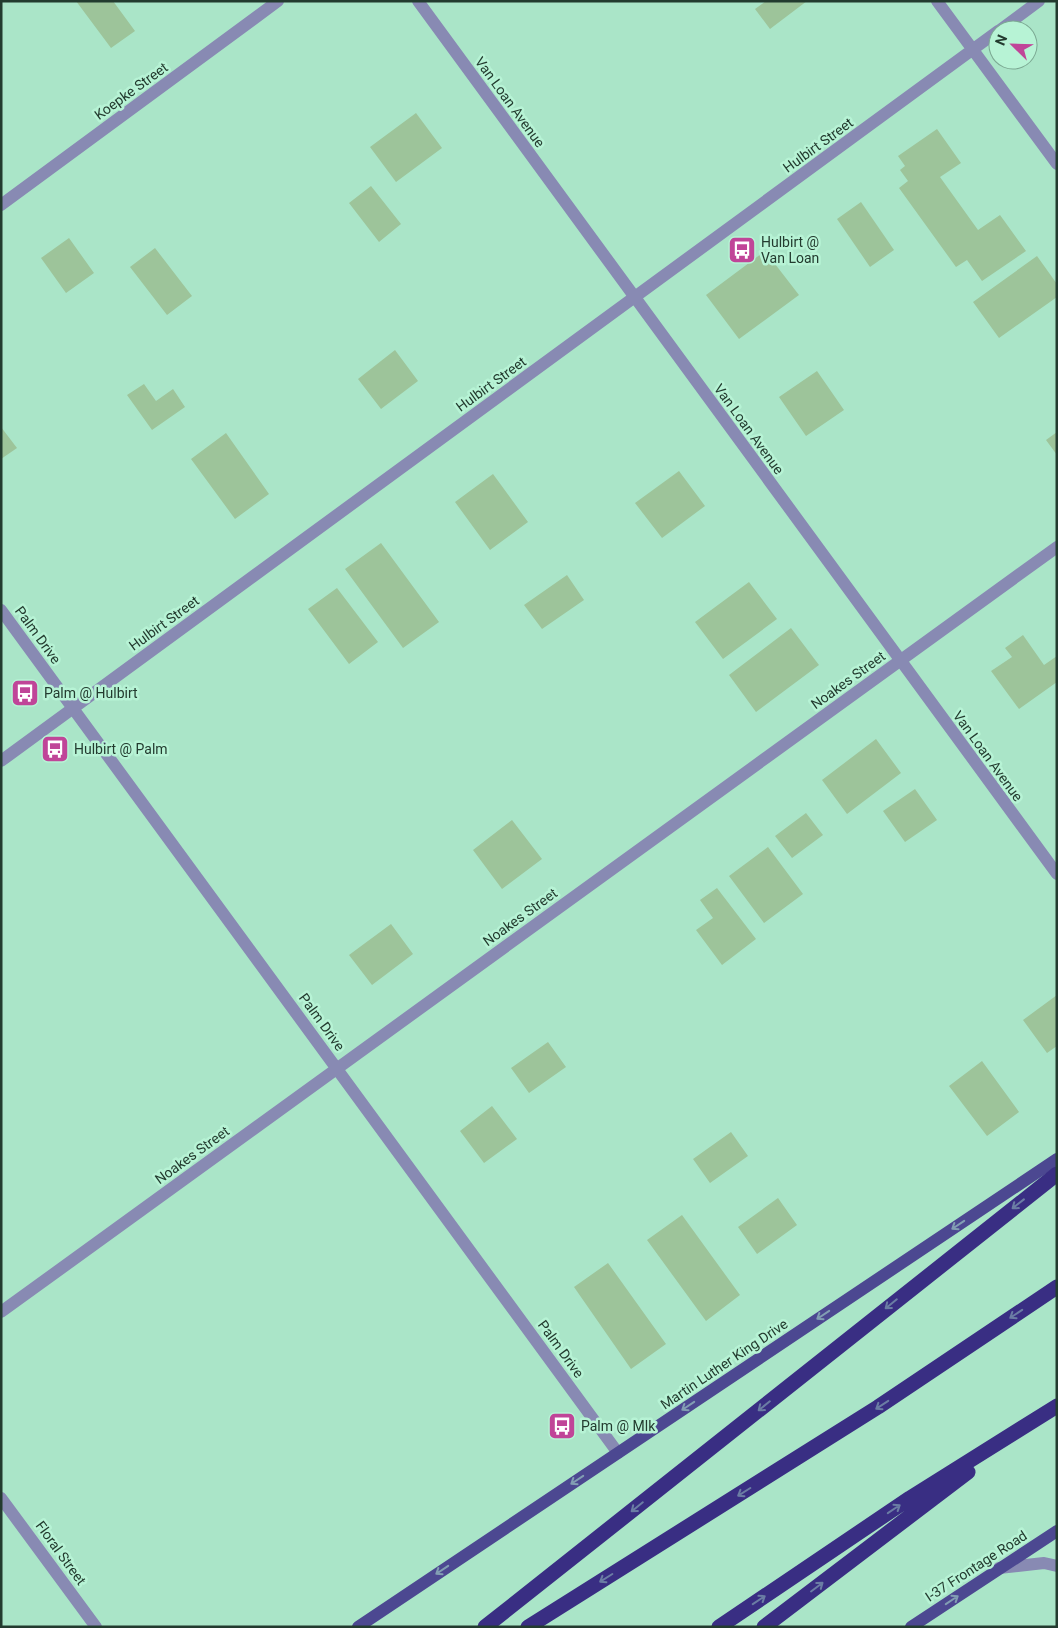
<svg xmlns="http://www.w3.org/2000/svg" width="1058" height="1628" font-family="Roboto,sans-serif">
<rect width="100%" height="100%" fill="#aae5c8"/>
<path fill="#9dc49a" d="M76 1H113L135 31 111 48Z
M766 1H807L770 29 755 9Z
M416 113 442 148 396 182 370 147Z
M937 129 961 163 940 177 978 230 1000 215 1026 251 982 281 967 260 956 267 899 188 908 181 900 170 905 166 898 156Z
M371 186 401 224 379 242 349 203Z
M861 202 894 250 870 267 837 219Z
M69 238 94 273 66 293 41 258Z
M155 248 192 296 167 315 130 267Z
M765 251 799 295 739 339 706 295Z
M1037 256 1057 284V297L999 338 973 302Z
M395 350 418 381 381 409 358 379Z
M817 371 844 410 806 436 779 397Z
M144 384 156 401 173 389 185 407 152 430 127 395Z
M1 427 17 448 1 459Z
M1057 432V455L1046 440Z
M226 433 269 494 235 519 191 459Z
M679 471 705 506 662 538 635 503Z
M493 474 528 522 490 550 455 502Z
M381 543 439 622 403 648 345 569Z
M567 575 584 600 542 629 524 605Z
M749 582 777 619 723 659 695 622Z
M337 588 378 642 349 664 308 609Z
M791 628 819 665 756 712 729 675Z
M1023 635 1044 665 1057 656V682L1019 709 991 671 1012 657 1005 648Z
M876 739 901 773 847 814 822 780Z
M915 789 937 820 905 842 883 811Z
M806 813 823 835 792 858 775 836Z
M512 820 542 859 502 889 473 850Z
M768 847 803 894 764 923 729 876Z
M717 888 756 939 722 965 696 930 713 918 700 900Z
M391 924 413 954 372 985 349 955Z
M1057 995V1046L1047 1053 1023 1020Z
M548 1042 566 1067 529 1093 511 1068Z
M982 1061 1019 1112 987 1136 949 1086Z
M492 1106 517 1139 484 1163 460 1131Z
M731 1132 748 1156 710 1183 693 1159Z
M778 1198 797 1225 757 1254 738 1227Z
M682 1215 740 1295 706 1321 647 1240Z
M608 1263 666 1344 631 1369 574 1287Z"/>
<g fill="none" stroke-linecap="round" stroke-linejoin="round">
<path stroke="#888ab3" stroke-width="12" d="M418 1 1057 874
M937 1 1057 164
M1000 30 1039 1
M1 205 278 1
M1 610 618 1453
M1 761 998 31
M1 1312 1057 547
M1 1498 96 1627
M999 1568 1044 1563 1057 1566"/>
<path stroke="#4c4891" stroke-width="12" d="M358 1627 1057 1159
M911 1627 1057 1531"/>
<path stroke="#392e83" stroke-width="15" d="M485 1627 1057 1174
M528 1627 878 1407 1057 1287
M719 1627 910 1498 1057 1406
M764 1627 968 1472"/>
</g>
<defs><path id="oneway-shaft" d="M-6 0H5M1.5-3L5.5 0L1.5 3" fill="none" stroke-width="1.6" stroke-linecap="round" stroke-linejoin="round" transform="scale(1.25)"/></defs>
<g stroke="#6b7da4">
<use href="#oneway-shaft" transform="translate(1018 1204) rotate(142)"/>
<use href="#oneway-shaft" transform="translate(891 1304) rotate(141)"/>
<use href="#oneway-shaft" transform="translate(1016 1314) rotate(146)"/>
<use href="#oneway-shaft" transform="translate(882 1405) rotate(147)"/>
<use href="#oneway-shaft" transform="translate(764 1406) rotate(141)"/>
<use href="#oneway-shaft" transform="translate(744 1492) rotate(148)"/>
<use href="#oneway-shaft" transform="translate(637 1507) rotate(141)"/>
<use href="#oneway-shaft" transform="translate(894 1509) rotate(-34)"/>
<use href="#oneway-shaft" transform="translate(606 1578) rotate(148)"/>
<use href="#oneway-shaft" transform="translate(817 1587) rotate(-37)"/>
<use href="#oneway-shaft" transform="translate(759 1600) rotate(-34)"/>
</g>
<g stroke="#829eb3">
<use href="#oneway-shaft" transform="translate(958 1225) rotate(146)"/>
<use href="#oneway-shaft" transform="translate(823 1315) rotate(146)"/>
<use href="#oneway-shaft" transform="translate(688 1406) rotate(146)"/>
<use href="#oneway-shaft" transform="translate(577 1480) rotate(146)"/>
<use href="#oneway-shaft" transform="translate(442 1570) rotate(146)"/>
<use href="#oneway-shaft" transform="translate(952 1600) rotate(-34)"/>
</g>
<defs>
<g id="bus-square" transform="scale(1.4375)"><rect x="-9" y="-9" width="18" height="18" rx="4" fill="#c04598" stroke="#b7f3d5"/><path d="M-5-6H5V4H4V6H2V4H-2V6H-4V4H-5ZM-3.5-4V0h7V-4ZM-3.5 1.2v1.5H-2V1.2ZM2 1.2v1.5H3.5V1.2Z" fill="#fff"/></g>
</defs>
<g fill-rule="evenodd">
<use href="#bus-square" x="742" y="250"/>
<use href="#bus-square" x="25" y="693"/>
<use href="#bus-square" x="55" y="749"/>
<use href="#bus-square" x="562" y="1426"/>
</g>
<g text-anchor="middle" stroke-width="5" stroke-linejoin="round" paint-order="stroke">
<g font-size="14" fill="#233b2f" stroke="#b7f3d5">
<text transform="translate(131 91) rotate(-36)" y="5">Koepke Street</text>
<text transform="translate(510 102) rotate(54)" y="5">Van Loan Avenue</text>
<text transform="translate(818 145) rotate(-36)" y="5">Hulbirt Street</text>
<text transform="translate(491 384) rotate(-36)" y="5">Hulbirt Street</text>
<text transform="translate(749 429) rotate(54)" y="5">Van Loan Avenue</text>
<text transform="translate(164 623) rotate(-36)" y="5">Hulbirt Street</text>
<text transform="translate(38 635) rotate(54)" y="5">Palm Drive</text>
<text transform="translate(848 680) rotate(-36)" y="5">Noakes Street</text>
<text transform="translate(988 756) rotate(54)" y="5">Van Loan Avenue</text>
<text transform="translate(520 917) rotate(-36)" y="5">Noakes Street</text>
<text transform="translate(322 1022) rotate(54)" y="5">Palm Drive</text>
<text transform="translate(192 1155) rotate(-36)" y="5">Noakes Street</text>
<text transform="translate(561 1349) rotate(54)" y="5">Palm Drive</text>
<text transform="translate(724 1364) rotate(-34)" y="5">Martin Luther King Drive</text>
<text transform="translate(61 1553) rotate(54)" y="5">Floral Street</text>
<text transform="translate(976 1566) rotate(-33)" y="5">I-37 Frontage Road</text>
</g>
<g font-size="14" fill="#233b2f" stroke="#b7f3d5" text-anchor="start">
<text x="761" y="247">Hulbirt @<tspan x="761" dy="16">Van Loan</tspan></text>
<text x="44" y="698">Palm @ Hulbirt</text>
<text x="74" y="754">Hulbirt @ Palm</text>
<text x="581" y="1431">Palm @ Mlk</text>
</g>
</g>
<rect width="1058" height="1628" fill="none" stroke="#233b2f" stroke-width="5"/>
<g transform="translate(1013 45) rotate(293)"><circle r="24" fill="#b7f3d5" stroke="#7ca993"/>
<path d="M0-4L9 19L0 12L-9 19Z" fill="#c04598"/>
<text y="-8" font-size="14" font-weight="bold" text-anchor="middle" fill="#233b2f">N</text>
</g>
</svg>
